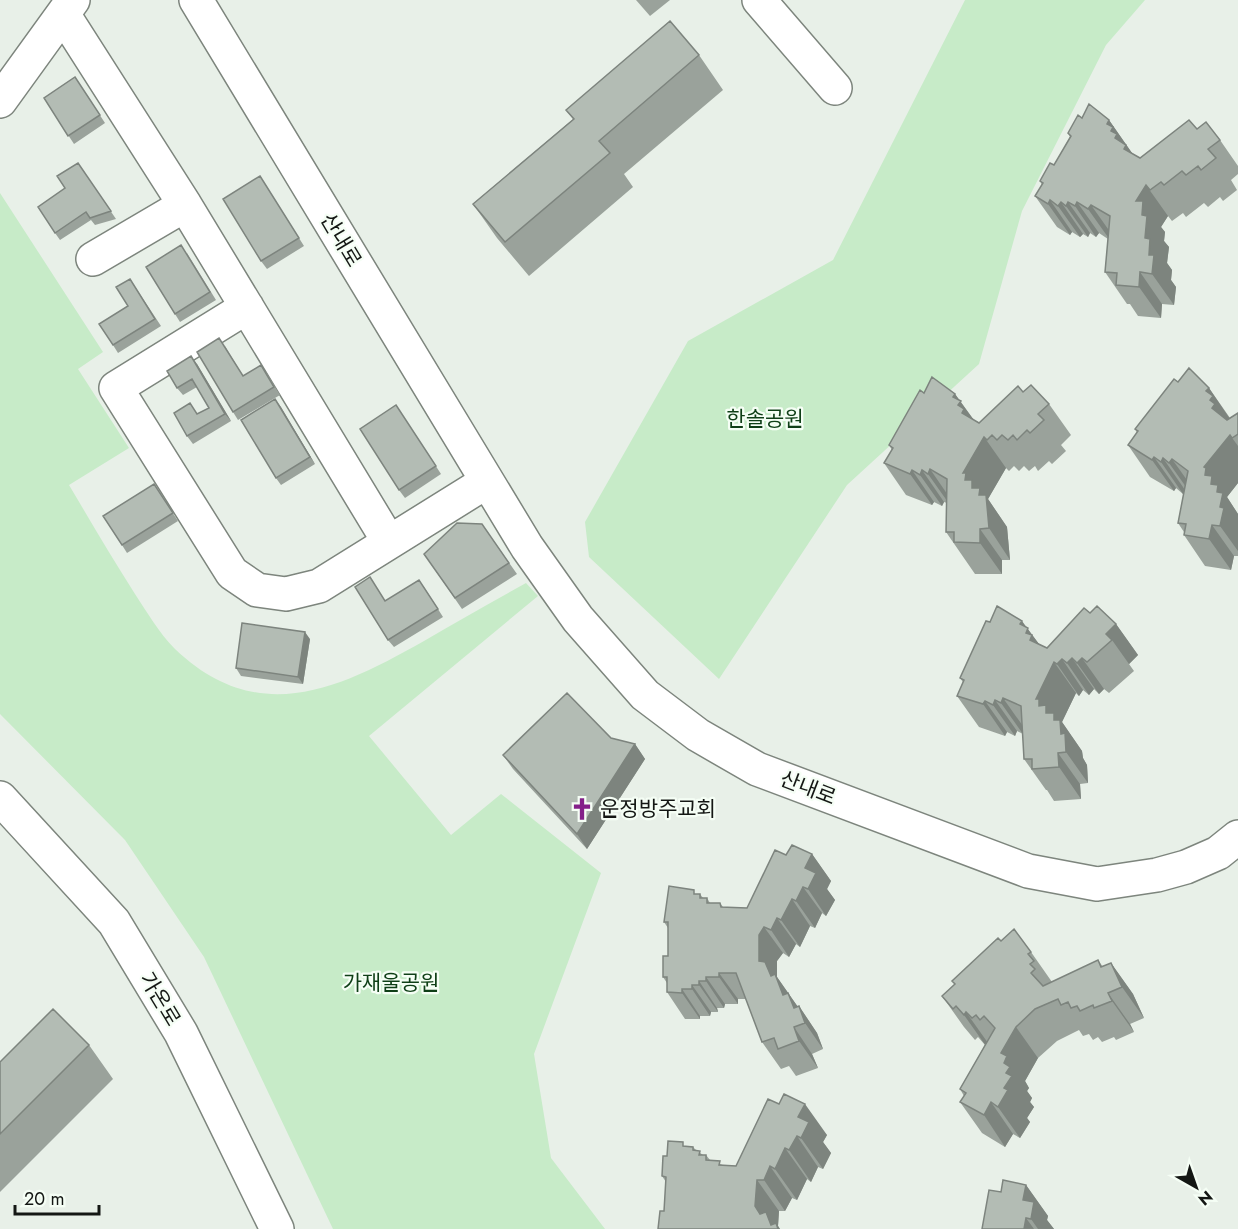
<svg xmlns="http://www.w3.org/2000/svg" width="1238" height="1229" font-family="Jost,'Noto Sans KR',sans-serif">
<rect width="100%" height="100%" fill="#e8f0e8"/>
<path fill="#c7ebc8" d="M965 0H1145L1106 45 1022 211 979 364 847 485 719 679 589 557 585 522 688 341 833 260Z
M0 193 103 352 78 369 129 448 69 485C91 522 112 558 135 594 147 612 159 633 175 649 258 728 339 689 424 641 458 621 492 602 526 583L538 596 369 736 451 835 501 794 601 873 534 1054 551 1158 605 1229H333L204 957 125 840 0 714Z"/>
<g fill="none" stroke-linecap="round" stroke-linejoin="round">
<g stroke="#7d857d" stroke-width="36">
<path id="minor" d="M196 0 527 547 578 619 645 695 698 735 757 769 1028 871 1097 884 1157 875 1186 867 1218 853 1238 837
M759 0 835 88
M63 14 185 205 389 542
M0 101 73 0
M93 259 185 205
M247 307 116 388 232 573 257 590 286 594 319 586 486 482
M0 798 114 922 181 1033 277 1229"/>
</g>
<use href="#minor" stroke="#fff" stroke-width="33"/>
</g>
<path fill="#9aa29b" d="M636 0H670L650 16Z
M699 55 723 90 624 174 633 187 529 276 497 238 473 204 573 119 566 110Z
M75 77 105 123 74 144 44 98Z
M1082 118 1109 120 1132 153 1140 158 1197 129 1220 140 1238 166V174L1231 180 1237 190 1223 201 1220 197 1208 207 1204 203 1186 217 1183 213 1172 221 1168 216 1161 227 1165 232 1164 241 1169 247 1167 263 1172 270 1171 280 1176 287 1174 305 1162 304 1161 318 1138 316 1130 304H1127L1105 272 1108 239 1099 233 1096 237 1090 233 1088 237 1083 234 1080 237 1072 232 1070 235 1057 227 1035 196 1042 185 1040 181 1054 165 1070 137 1068 133Z
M78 163 116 219 95 225 91 220 60 240 55 233 65 188Z
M260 176 304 246 267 269 261 261Z
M187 253 216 300 180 322 175 314Z
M130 279 161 326 118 353 113 345 128 306Z
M225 346 243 376 266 372 280 395 238 420 233 412Z
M197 364 231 421 193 444 187 436 198 414 209 408 197 387 183 395 177 388Z
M1178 382 1209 388 1230 418 1238 413V483L1227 497 1238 514V556H1234L1231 570 1205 566 1184 535V532L1178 523 1184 492 1183 494 1176 488 1174 491 1150 477 1128 445 1137 433 1135 429Z
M1023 392 1049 404 1071 435 1061 445 1066 451 1052 464 1049 461 1038 471 1035 466 1029 471 1024 466 1019 471 1014 466 1009 471 1006 468 988 499 1007 527 1010 560H1002V574H975L946 532 947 503 944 502 942 506 934 502 932 505 906 495 884 463 892 450 889 445 924 393 955 394 974 420 979 423Z
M275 399 315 464 281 485 276 478Z
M396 405 441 474 405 498 399 490Z
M154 484 178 521 127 553 122 545Z
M482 524 517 574 462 609 424 554Z
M424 587 443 617 394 647 388 640 386 601Z
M1090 613 1116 624 1138 655 1129 664 1134 671 1109 693 1104 689 1099 694 1094 689 1089 695 1083 690 1079 696 1076 693 1062 722 1082 751 1083 758 1087 765 1088 783 1080 784 1081 799 1054 801 1047 790H1046L1024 759 1023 734 1017 731 1015 736 1007 732 1005 736 979 727 957 696 963 682 960 678 990 622 1026 627 1039 644 1047 648Z
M310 639 303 684 241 676 236 668Z
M611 738 635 744 645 759 587 849 513 769 503 755Z
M812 854 831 881 827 889 835 900 826 916 822 913 815 928 810 926 800 947 796 944 789 957 783 953 777 961V977L798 1007 799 1006 817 1033 823 1049 812 1054 818 1068 796 1076 789 1066 781 1069 762 1042 746 999H738V1004H725L724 1008H717L718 1012H711L710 1016H700V1019H685L667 992V983L663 977 668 956V928L664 922 696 894H700L703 898H707L710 903H720L723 907 747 908 786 855Z
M1001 941 1031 952 1052 982 1098 960 1103 967 1111 963 1133 994 1144 1018 1130 1024 1134 1032 1116 1040 1114 1037 1102 1042 1098 1037 1093 1040 1089 1034 1083 1036 1079 1030 1057 1041 1038 1058 1025 1081 1029 1088 1027 1091 1032 1098 1030 1102 1034 1107 1027 1118 1030 1122 1020 1138 1013 1134 1005 1147 982 1133 960 1102 964 1096 960 1089 985 1045 978 1037 975 1040 964 1027 942 996Z
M89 1045 113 1079 0 1192V1062Z
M768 1099 827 1135 823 1142 831 1153 823 1169 818 1167 811 1182 807 1179 797 1200 792 1198 785 1211H779L778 1226 780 1229H658L664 1211 666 1182 662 1176 667 1156 686 1146 693 1147 696 1150 703 1155H706L710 1160 723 1165 736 1166Z
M1026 1185 1048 1216 1047 1220 1054 1229H982L1001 1192Z"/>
<path fill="#7d847e" d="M1109 120 1148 176 1115 138 1107 124Z
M1146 185 1168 216 1161 227 1165 232 1164 241 1169 247 1167 263 1172 270 1171 280 1176 287 1174 305 1152 274 1145 238 1142 215 1136 201Z
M1050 200 1072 232 1070 235 1048 204Z
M1061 202 1083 234 1080 237 1058 206Z
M1068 202 1090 233 1088 237 1066 206Z
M1077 202 1099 233 1096 237 1075 206Z
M1091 205 1113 236 1110 240 1088 209Z
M1140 272 1162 304 1161 318 1139 287Z
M191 356 197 364 231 421 225 414Z
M1209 388 1230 419 1235 427 1212 408 1206 391Z
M955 394 983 433 982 434 1006 468 988 499 1007 527 1010 560 989 528 965 480 963 473 962 413 953 397Z
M275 399 281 407 315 464 310 457Z
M1230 435 1238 446V483L1227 497 1238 514V551L1220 526V507L1205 475 1204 467Z
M1154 457 1176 488 1174 491 1152 460Z
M1163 458 1185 490 1183 494 1161 462Z
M1172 459 1194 490 1191 494 1169 463Z
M930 469 952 501 950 505 928 474Z
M912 470 934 502 932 505 910 474Z
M922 470 944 502 942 506 920 475Z
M1212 525 1234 556 1231 570 1209 539Z
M980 529 1002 560V574L980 543Z
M1022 621 1050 659 1054 662 1076 693 1062 722 1082 751 1083 758 1087 765 1088 783 1066 752 1039 706 1036 699 1020 624Z
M1116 624 1138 655 1129 664 1112 640 1106 634Z
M305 632 310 639 303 684 298 677Z
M1072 658 1094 689 1089 695 1067 663Z
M1082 658 1104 689 1099 694 1077 663Z
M1062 659 1083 690 1079 696 1057 664Z
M1003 698 1025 729 1023 734 1001 703Z
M995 700 1017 731 1015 736 993 705Z
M985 701 1007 732 1005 736 983 704Z
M635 744 645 759 587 849 577 834Z
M1058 753 1080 784 1081 799 1059 767Z
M812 854 831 881 827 889 835 900 826 916 808 889 805 868Z
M803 887 822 913 815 928 796 901Z
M792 899 810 926 800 947 781 920Z
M777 918 796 944 789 957 771 930Z
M764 927 783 953 777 961V977L800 1010 799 1006 817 1033 823 1049 805 1023 802 1021 759 961V935Z
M1111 963 1133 994 1144 1018 1122 987Z
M719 973 738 999V1004L719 977Z
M706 977 725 1004 724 1008 706 981Z
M699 981 717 1008 718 1012 699 985Z
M692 985 711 1012 710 1016 692 989Z
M682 989 700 1016V1019L682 993Z
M1108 993 1130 1024 1134 1032 1112 1001Z
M966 1012 988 1043 986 1046 964 1015Z
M794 1027 812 1054 818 1068 799 1041Z
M1016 1027 1038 1058 1025 1081 1029 1088 1027 1091 1032 1098 1030 1102 1034 1107 1027 1118 1030 1122 1020 1138 998 1107 1006 1073 1001 1053Z
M991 1102 1013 1134 1005 1147 984 1115Z
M805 1104 827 1135 823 1142 831 1153 823 1169 801 1138 798 1117Z
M797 1136 818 1167 811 1182 789 1150Z
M785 1148 807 1179 797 1200 775 1169Z
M770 1166 792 1198 785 1211 764 1180Z
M757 1180 779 1211 778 1226 780 1229H770L755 1206Z
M1026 1185 1048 1216 1047 1220 1054 1229H1038L1031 1219 1023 1200Z
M1026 1218 1034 1229H1024Z"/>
<path fill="#b3bcb4" stroke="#7d847e" stroke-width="1.5" d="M670 21 699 55 599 141 610 153 505 242 473 204 574 119 566 110Z
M75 77 100 115 68 136 44 98Z
M1089 104 1109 120 1107 124 1113 127 1111 131 1117 134 1115 138 1126 145 1124 149 1140 158 1189 120 1197 129 1206 122 1220 140 1208 149 1216 158 1201 170 1198 166 1186 175 1182 171 1164 185 1161 182 1150 190 1146 185 1136 201H1143L1142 215 1147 216 1145 238 1150 239 1149 255H1154L1152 274 1140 272 1139 287 1116 285 1117 273 1105 272 1110 216 1091 205 1088 209 1077 202 1075 206 1068 202 1066 206 1061 202 1058 206 1050 200 1048 204 1035 196 1043 183 1040 181 1050 163 1054 165 1071 136 1068 133 1078 115 1082 118Z
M78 163 111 211 90 218 86 212 55 233 38 207 65 188 57 176Z
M260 176 299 238 261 261 223 199Z
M181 245 210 292 175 314 146 267Z
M130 279 155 319 113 345 99 324 128 306 116 287Z
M219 338 243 376 261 365 274 387 233 412 197 352Z
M191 356 225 414 187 436 174 413 190 403 197 414 209 408 192 379 177 388 167 371Z
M1189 368 1209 388 1206 391 1213 396 1210 400 1215 404 1212 408 1227 420 1238 413V434L1232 438 1230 435 1204 467 1206 468 1205 475 1212 476 1211 484 1218 485 1217 492 1223 493 1220 507 1224 508 1220 526 1212 525 1209 539 1184 535 1186 524 1178 523 1188 471 1172 459 1169 463 1163 458 1161 462 1154 457 1152 460 1128 445 1138 431 1135 429 1174 379 1178 382Z
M932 377 955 394 953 397 961 401 958 405 964 409 962 413 979 423 1018 386 1023 392 1031 385 1049 404 1038 414 1044 420 1030 433 1027 430 1017 440 1013 435 1008 440 1002 435 997 440 992 435 987 440 984 437 963 473H966L965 480H972V488H980L979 495H986L989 528 980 529V543L954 542V532H946L947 479 930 469 928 474 922 470 920 475 912 470 910 474 884 463 893 448 889 445 920 390 924 393Z
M275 399 310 457 276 478 241 420Z
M396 405 436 466 399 490 360 429Z
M154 484 173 513 122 545 103 516Z
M457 523 482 524 509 563 455 598 424 554Z
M370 577 385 601 419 580 438 609 388 640 355 587Z
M997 606 1022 621 1020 624 1028 628 1026 633 1032 635 1030 640 1047 648 1084 608 1090 613 1097 606 1116 624 1106 634 1112 640 1087 662 1082 658 1077 663 1072 658 1067 663 1062 659 1057 664 1054 662 1036 699H1039V706L1046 705V713H1054V720H1060L1061 734 1065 733 1066 752 1058 753 1059 767 1032 769V759H1024L1021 706 1003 698 1001 703 995 700 993 705 985 701 983 704 957 696 964 680 960 678 986 621 990 622Z
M242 623 305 632 298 677 236 668Z
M567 693 611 738 635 744 577 834 503 755Z
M792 845 812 854 805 868 816 873 808 889 803 887 796 901 792 899 781 920 777 918 771 930 764 927 759 935V961L765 962 771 976 775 974 783 995 788 993 794 1008 799 1006 805 1023 794 1027 799 1041 778 1049 774 1038 762 1042 736 973H719V977H706V981H699V985H692V989H682V993L667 992V977H663V956H668V922H664L669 886 694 890V894H700V898H707V903H720L721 907 747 908 775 850 786 855Z
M1014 929 1031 952 1028 954 1034 961 1030 964 1035 969 1031 973 1043 986 1098 960 1101 967 1111 963 1122 987 1108 993 1112 1001 1094 1008 1093 1005 1080 1011 1077 1006 1071 1008 1068 1002 1061 1005 1058 999 1035 1009 1016 1027 1001 1053 1007 1056 1004 1063 1010 1067 1006 1073 1012 1076 1004 1088 1008 1090 998 1107 991 1102 984 1115 960 1102 966 1093 960 1089 995 1028 984 1016 980 1020 976 1015 972 1018 966 1012 964 1015 956 1006 953 1009 942 996 955 984 952 981 998 938 1001 941Z
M53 1009 89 1045 0 1134V1062Z
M784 1094 805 1104 798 1117 809 1122 801 1138 797 1136 789 1150 785 1148 775 1169 770 1166 764 1180H757L755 1206 760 1214 766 1212 771 1225 776 1223 778 1229H658L660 1211H664L666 1177 662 1176 663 1156H667L668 1141 683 1142V1146L693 1147V1150L700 1151 699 1155H706V1160L720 1161 719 1165 736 1166 768 1099 779 1104Z
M1003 1180 1026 1185 1023 1200 1034 1202 1031 1219 1026 1218 1024 1229H982L989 1190 1001 1192Z"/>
<defs>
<g id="church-bare" transform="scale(1.8)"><path d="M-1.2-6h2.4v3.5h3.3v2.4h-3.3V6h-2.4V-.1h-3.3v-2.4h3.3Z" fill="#842089" stroke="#f5fef5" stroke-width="2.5" paint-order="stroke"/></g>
</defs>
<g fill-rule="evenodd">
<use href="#church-bare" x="582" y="809"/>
</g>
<g text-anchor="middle" stroke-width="4.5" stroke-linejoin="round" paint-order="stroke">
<g font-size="21" fill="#141714" stroke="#f5fef5">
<text transform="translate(341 240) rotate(59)" y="7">산내로</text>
<text transform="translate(808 788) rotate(21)" y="7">산내로</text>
<text transform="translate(160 999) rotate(59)" y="7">가온로</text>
</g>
<g font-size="21" fill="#0f3f17" stroke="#f5fef5">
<text x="765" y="426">한솔공원</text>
<text x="391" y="990">가재울공원</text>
</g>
<g font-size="21" fill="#141714" stroke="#f5fef5" text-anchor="start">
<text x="600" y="816">운정방주교회</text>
</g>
</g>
<g transform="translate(1196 1187) rotate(140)" stroke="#f5fef5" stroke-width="4.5" paint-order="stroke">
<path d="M0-4.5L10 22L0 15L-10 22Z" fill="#141714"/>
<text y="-9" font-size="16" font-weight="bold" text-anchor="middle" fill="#141714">N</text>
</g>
<path d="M15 1205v9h84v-9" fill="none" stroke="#141714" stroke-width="3"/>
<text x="24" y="1205" font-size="18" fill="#141714" stroke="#f5fef5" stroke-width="4.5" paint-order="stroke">20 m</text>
</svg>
